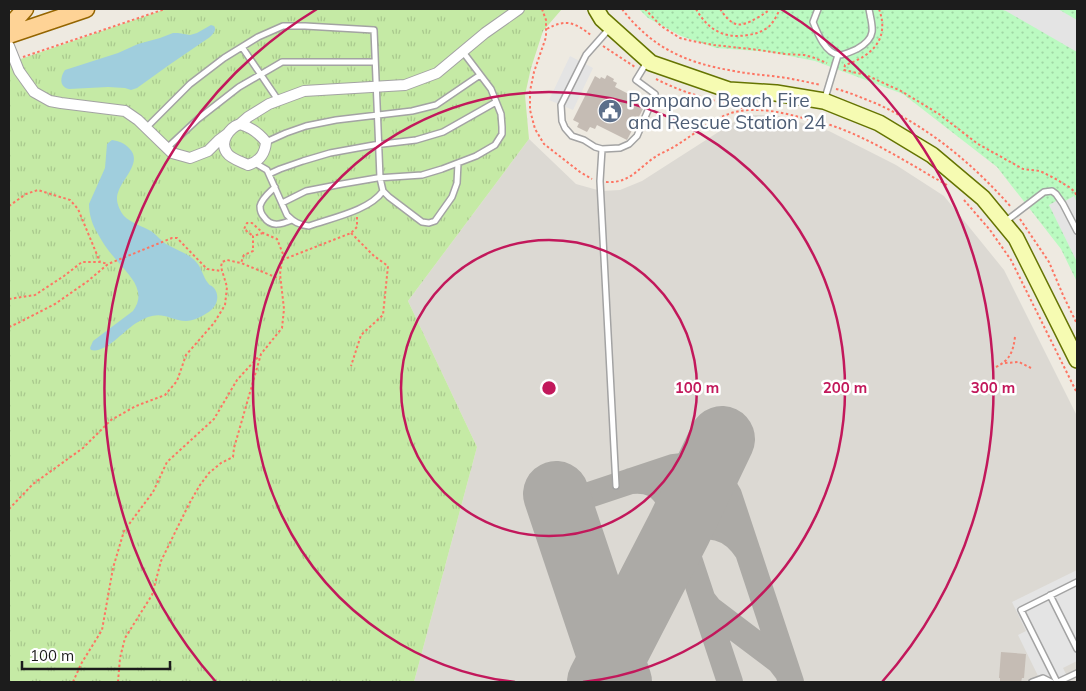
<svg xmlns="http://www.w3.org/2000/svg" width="1086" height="691" font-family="Mulish,sans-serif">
<defs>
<pattern id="grass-tufts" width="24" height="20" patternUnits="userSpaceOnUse" patternTransform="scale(1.25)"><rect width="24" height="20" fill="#c5eaa5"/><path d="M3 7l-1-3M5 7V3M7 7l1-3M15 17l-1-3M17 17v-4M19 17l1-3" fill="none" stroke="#a9c88d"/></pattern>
<pattern id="park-dots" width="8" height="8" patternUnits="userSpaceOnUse" patternTransform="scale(1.25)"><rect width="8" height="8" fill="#bbfac1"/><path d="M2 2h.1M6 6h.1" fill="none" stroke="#a0d6a5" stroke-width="1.8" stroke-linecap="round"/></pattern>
</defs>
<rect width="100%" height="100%" fill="#eeeae1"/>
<path fill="#dcd9d3" d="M745 115H776L829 131 896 165 944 196 1004 270 1077 416V682H414L477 447 408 301 529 139 576 184 601 191 620 190 642 181Z"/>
<path fill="url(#grass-tufts)" d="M166 9H562L543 31 531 68 525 95 529 139 408 301 477 447 414 682H9V63Z"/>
<path fill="url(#park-dots)" d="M639 9H1077V282L1061 249 997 167 903 94 815 61 769 52 716 48 681 36 648 18Z"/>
<path fill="#e4e4e4" d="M999 9H1058L1077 20V52L1006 11Z
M570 56 593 68 573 110 549 100Z
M1074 196 1077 203V262L1049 205 1063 197 1065 201Z
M1077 570V661L1063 668 1070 682H1041L1018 635 1026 631 1012 602Z"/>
<path fill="#a0cedd" d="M211 25 214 26C217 30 213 34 210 37L169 65 137 88 131 90 125 88 108 87 69 89C59 87 60 77 65 70L118 53 138 44 160 38 173 33H178L190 35 197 33Z
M112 140C119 141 124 143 129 148 145 164 117 181 117 199 117 204 120 211 124 216 131 223 142 226 151 231 157 235 162 242 168 245 178 251 190 254 197 263 202 269 203 277 208 283 211 287 210 284 214 288 221 297 216 308 207 313 201 317 193 321 186 321 180 321 176 319 171 318 159 313 149 315 138 322 126 328 106 354 91 350L90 348 93 341 133 311C147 292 131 277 119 263 111 254 103 244 98 234 92 225 89 214 89 204L105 168 107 144Z"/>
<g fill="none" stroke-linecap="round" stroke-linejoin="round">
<path stroke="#acaaa6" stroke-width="26" d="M631 481C650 479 660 485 670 501L730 682
M679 529C709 524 730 523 748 552
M570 535C568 519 574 503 589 495L673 467C701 462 715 470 729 495L791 682
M703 600 710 609 779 661 786 670"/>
<path stroke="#acaaa6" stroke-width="66" d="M556 494 619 682
M600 682 679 529 722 439"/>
</g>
<path fill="#c5bcb4" d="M607 75 614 79 613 81 617 83 615 87 646 103 627 140 597 125 595 129 590 127 587 132 577 127 579 123 573 120 595 76 600 79 601 77 605 79Z
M1001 652 1026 654 1024 678H1022L1021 682H1000V678H999Z"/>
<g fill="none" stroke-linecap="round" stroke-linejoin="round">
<g stroke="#a3a3a3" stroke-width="8">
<path id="lane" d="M818 9 813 22C817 32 825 53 839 55 845 55 852 51 857 49 864 45 871 40 872 32 873 25 870 16 869 9
M609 29 586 55 561 105 562 121 565 128 572 136 584 140 595 147 602 149 620 148 629 144 637 136 655 94 636 80 647 62
M242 47 278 100
M825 98 838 55
M146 128 190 84 224 58 258 37 283 26H305L374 30 380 178 383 191 389 197 422 222 429 223 435 221 452 197 457 183 458 163
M266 142 286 133 306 126 336 120 412 111 436 105 480 75
M167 148 198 119 239 87 282 62H375
M602 149 600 181 616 486
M255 163 267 170 287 215C294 222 299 225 309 226 331 218 369 211 383 191
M269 174 280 169 303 161 330 153 374 145 416 140 443 132 496 102
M275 187C270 192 262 198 260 206 260 210 261 214 264 217 271 228 282 224 292 220
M282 203 306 191 342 184 377 178 422 175 442 169 476 156 495 145 502 134V127L501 114 491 89 463 52
M1006 221 1044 192 1052 191 1056 194 1063 204 1077 231
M1050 595 1077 649
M1032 682 1043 678 1051 682
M1057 682 1021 610 1077 582
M1058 682 1077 673"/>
</g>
<g stroke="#a3a3a3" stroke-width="12">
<path id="street" d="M9 46 19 71 34 92 50 101 61 103 125 111 138 120 172 153 190 158 208 151 219 140 227 134
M240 124 248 117 269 104 304 91 405 85 437 73 485 33 519 9
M240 124C250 127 259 133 266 142 265 154 260 161 248 165 242 162 231 159 227 153 219 142 229 128 240 124Z"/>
</g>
<g stroke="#657402" stroke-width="18">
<path id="secondary" d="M596 9 602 19 651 63 729 90 776 93 824 101 879 123 932 155 983 198 1016 238 1077 360"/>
</g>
<g stroke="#946500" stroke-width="19">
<path id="primary" d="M9 27 25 9
M9 35 86 9"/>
</g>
<path stroke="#fd7563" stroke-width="2" stroke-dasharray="2.5 2.5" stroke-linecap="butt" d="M542 9 546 20V37L534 72 530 91V110L535 129 544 144 580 172 592 179
M622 9C652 48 686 63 734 71 749 74 764 75 780 77 794 79 807 82 821 85
M645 9 661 26 680 38 692 41 714 45 759 50 785 54 804 55 812 57 827 63
M696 9C708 30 724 39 748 35 755 34 761 32 767 28 773 24 777 15 780 9
M720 9C732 26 738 29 757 18 762 15 766 13 770 9
M879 9C890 39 872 56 845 65L844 70 866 75 901 91 939 114 978 144 1023 169 1040 171 1054 178 1069 187 1075 192 1077 197
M547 29C566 18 576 23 592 36
M603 46 635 67
M23 57 165 9
M656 79C685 94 715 101 746 109
M836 89C849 92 862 98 875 103 929 127 973 164 1011 207
M606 182C633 184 641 163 662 153 687 142 708 119 735 112 757 107 781 112 803 118 814 121 825 123 836 127 875 141 911 165 947 185
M964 200 990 230 1011 260 1077 393
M9 206 26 194 38 190 70 200 78 209 100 262
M1020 219 1049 262 1063 295 1077 324
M263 233 253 236V251L244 255 241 263 280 279
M351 233 374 256 388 266 383 315 361 335 351 366
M282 260 351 233 357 227V217
M9 299 35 295 64 276 82 262H100L108 264
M9 327 18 323 55 304 88 281 108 264 172 238H177L207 269 222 271
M1005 363 1019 362 1031 368
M996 367C1010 360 1013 352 1015 337
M9 509 33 484 83 448 111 420 136 406 165 395 177 381 186 355 214 323 225 305 227 287 221 267 222 262 227 260 241 263
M73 682 81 664 102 630 113 568 124 531 153 492 167 462 214 419 237 380 259 356
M118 682 120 658 125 638 152 595 161 561 189 504 200 485 209 473 221 463 233 457 234 448 261 354 282 328 284 309 280 274 283 254 277 239 263 233 252 223H247L244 229 253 236"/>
<use href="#lane" stroke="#fff" stroke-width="5"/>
<use href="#street" stroke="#fff" stroke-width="10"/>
<use href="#secondary" stroke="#f6fbb2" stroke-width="15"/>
<use href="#primary" stroke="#fed396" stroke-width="16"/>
</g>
<g fill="none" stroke="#c2185b" stroke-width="2.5">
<circle cx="549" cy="388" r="148"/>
<path d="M515 682A296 296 0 1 1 583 682"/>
<path d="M216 682A444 444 0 0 1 317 9M781 9A444 444 0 0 1 882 682"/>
</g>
<defs>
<g id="civic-disc" transform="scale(1.25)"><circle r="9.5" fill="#5c6f8a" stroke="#fff"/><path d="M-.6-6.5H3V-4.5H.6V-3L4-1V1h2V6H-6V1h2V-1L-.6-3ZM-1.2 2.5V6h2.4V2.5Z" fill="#fff"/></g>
</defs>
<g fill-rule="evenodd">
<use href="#civic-disc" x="610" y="111"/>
</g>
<g text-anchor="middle" stroke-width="5" stroke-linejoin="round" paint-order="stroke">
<g font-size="19" fill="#4e5e75" stroke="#fff" text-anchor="start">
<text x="628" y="107">Pompano Beach Fire<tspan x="628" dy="22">and Rescue Station 24</tspan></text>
</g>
</g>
<circle cx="549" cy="388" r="8" fill="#c2185b" stroke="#fff" stroke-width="2.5"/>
<g font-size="15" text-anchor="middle" font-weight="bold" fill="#c2185b" stroke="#fff" stroke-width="5" stroke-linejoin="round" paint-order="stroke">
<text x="697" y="393">100 m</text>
<text x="845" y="393">200 m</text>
<text x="993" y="393">300 m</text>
</g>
<rect width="1086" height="691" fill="none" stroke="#1c1c1c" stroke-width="20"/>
<path d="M22 661v8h148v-8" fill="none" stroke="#1c1c1c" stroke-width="2.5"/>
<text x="30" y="661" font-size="15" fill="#1c1c1c" stroke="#ffffff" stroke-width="4" paint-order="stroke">100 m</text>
</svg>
